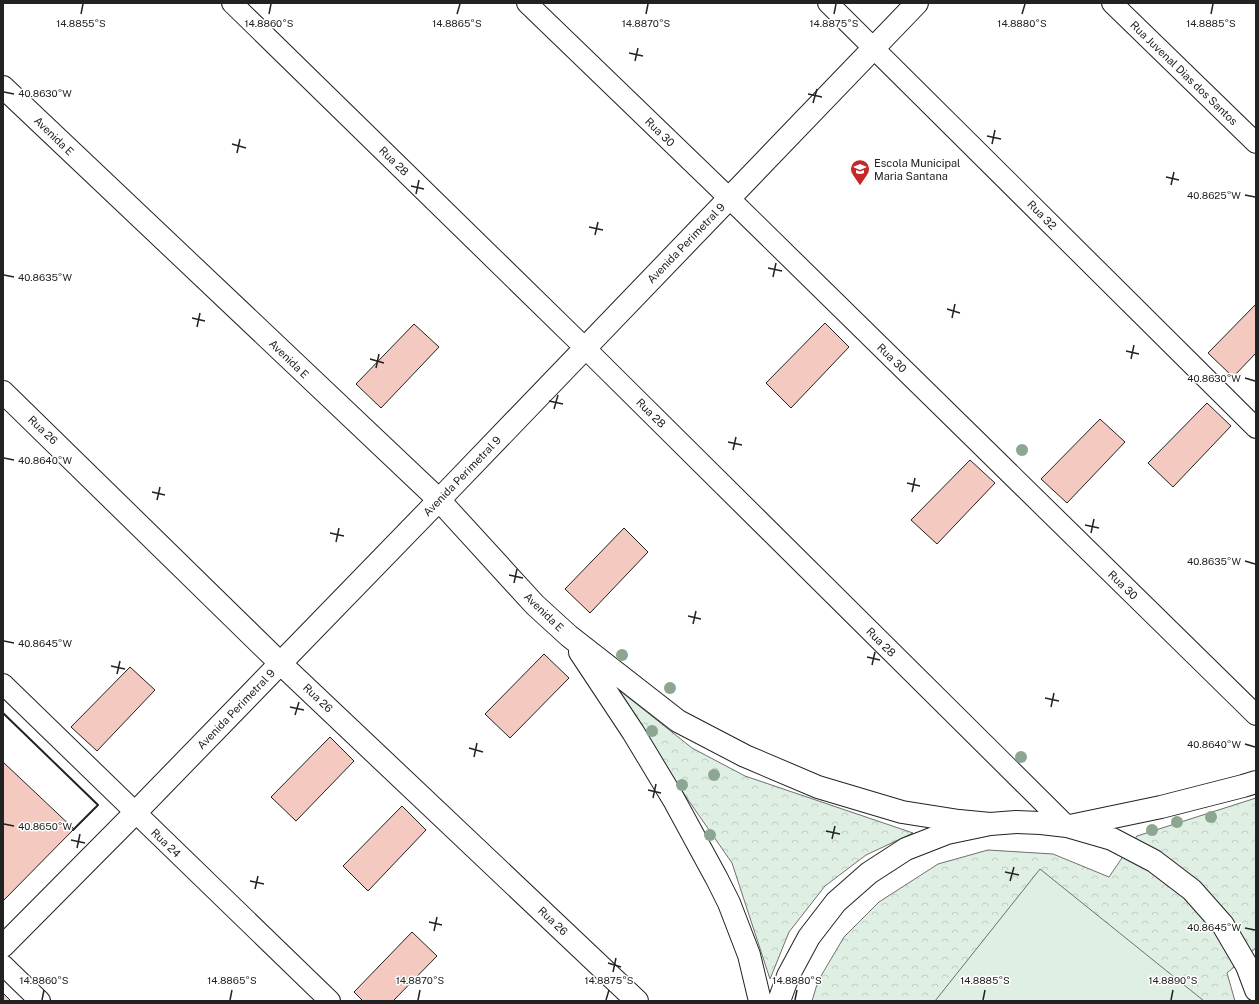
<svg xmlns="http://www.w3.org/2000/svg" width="1259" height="1004" font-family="'Public Sans',sans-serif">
<defs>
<pattern id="forest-crowns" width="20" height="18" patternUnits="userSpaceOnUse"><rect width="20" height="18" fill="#e0efe3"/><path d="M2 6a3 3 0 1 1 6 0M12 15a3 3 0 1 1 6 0" fill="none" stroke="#c0cdc2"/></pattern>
</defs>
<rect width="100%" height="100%" fill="#fff"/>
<path fill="url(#forest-crowns)" stroke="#6f6f6f" d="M619 690 692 748 745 776 913 833 866 855 825 886 789 932 770 979 732 863 666 768Z
M1256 798V948L1227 973 1235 1001H812L818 981 844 937 879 902 938 864 988 850 1053 854 1109 877 1137 836Z"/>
<path fill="#e0efe3" stroke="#6f6f6f" d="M1040 869 1204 1001H935Z"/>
<path fill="#f3c9c0" stroke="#222" d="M1256 304V353L1233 377 1208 353Z
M825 323 849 347 791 408 766 383Z
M414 324 439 347 381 408 356 384Z
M1207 403 1231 426 1173 487 1148 463Z
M1100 419 1125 442 1067 503 1041 479Z
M970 460 995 483 937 544 911 520Z
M624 528 648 552 590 613 565 589Z
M544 654 569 678 510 738 485 714Z
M130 667 155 690 97 751 71 727Z
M330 737 354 761 296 821 271 797Z
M3 762 74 829 3 901Z
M402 806 426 830 368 891 343 866Z
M412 932 437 956 393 1001H363L354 992Z
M3 993 11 1001H3Z"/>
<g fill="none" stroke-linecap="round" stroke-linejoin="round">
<g stroke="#222" stroke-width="22">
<path id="street" d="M232 3 585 348 1067 826
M527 3 729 198 1256 715
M828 3 1256 428
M1112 3 1256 143
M3 684 330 1001
M3 965 40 1001"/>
</g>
<g stroke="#222" stroke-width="24">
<path id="secondary" d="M3 87 439 500 535 605 569 636 678 721 745 756 818 787 902 812 959 821 990 824
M3 392 280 663 637 1001
M580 652 633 732 674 800 717 879 729 903 749 955 760 1001
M1070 826 1161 807 1243 786 1256 782
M3 946 135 813 439 500 917 3
M779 1001 788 976 809 937 836 902 869 873 906 849 947 833 990 824 1016 822 1041 823 1067 826 1112 839 1154 861 1192 890 1223 925 1247 966 1256 990"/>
</g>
<use href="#street" stroke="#fff" stroke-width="20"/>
<use href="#secondary" stroke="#fff" stroke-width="22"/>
<path stroke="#222" stroke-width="2" d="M3 713 98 805 73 830"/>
</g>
<g fill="#8da692">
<circle cx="1022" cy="450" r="6"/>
<circle cx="622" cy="655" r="6"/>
<circle cx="670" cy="688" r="6"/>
<circle cx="652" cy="731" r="6"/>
<circle cx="1021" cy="757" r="6"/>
<circle cx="714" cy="775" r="6"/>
<circle cx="682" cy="785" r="6"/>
<circle cx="1211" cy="817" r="6"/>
<circle cx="1177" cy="822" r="6"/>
<circle cx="1152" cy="830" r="6"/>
<circle cx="710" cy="835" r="6"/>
</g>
<path fill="none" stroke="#222" stroke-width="1.5" d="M81 14 83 4M269 14 271 4M457 14 460 4M646 14 648 4M834 14 836 4M1022 14 1025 4M1211 14 1213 4M629 53 643 56M635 61 638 48M4 92 14 94M808 94 822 97M813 103 817 89M987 136 1001 139M232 144 246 148M992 144 995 130M237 153 240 139M1166 177 1179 180M1171 185 1174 172M411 186 424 189M416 194 419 180M1245 195 1255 197M589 227 603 230M595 235 598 222M768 268 782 271M4 275 14 277M773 277 776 263M947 309 960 313M192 318 205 321M952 318 955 304M197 327 200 313M1126 351 1139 354M370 359 384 363M1131 359 1134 345M376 368 379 354M1245 378 1255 381M549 401 563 404M554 409 558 395M728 442 742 445M733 450 736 437M4 458 14 460M907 483 920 486M152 492 165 495M912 492 915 478M157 500 160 487M1085 525 1099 528M330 533 344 536M1091 533 1094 519M336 542 339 528M1245 561 1255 564M509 575 523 578M514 583 517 569M688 616 701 619M693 624 696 611M4 641 14 643M867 657 880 660M872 665 875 652M111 666 125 669M117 674 120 661M1045 698 1059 701M290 707 304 710M1051 707 1054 693M295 715 299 702M1245 744 1255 747M469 748 483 752M474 757 477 743M648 790 661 793M653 798 656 784M4 824 14 826M826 831 840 834M832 839 835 826M71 840 85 843M77 848 80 834M1005 872 1019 875M250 881 264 884M1010 881 1014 867M255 889 258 876M429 922 442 925M1245 928 1255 930M434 931 437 917M608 963 621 967M613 972 616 958M42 1000 44 990M230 1000 232 990M418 1000 420 990M606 1000 609 990M795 1000 797 990M983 1000 985 990M1171 1000 1173 990"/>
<defs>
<g id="school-pin" transform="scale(1)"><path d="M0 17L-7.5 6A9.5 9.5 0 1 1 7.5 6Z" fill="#c62828" stroke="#fff"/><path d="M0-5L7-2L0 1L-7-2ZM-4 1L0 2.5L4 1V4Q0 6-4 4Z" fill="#fff"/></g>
</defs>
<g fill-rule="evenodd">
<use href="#school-pin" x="860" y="169"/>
</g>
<g text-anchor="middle" stroke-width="3" stroke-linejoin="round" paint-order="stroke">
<g font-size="11" fill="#222" stroke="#fff">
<text transform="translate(1184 73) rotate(44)" y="4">Rua Juvenal Dias dos Santos</text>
<text transform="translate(660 132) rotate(44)" y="4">Rua 30</text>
<text transform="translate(54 136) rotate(44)" y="4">Avenida E</text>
<text transform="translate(394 161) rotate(44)" y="4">Rua 28</text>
<text transform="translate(1042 215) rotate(45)" y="4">Rua 32</text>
<text transform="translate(686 243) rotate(-46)" y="4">Avenida Perimetral 9</text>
<text transform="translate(892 358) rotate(44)" y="4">Rua 30</text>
<text transform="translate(289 359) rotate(44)" y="4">Avenida E</text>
<text transform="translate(651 413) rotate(45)" y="4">Rua 28</text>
<text transform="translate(43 430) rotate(44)" y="4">Rua 26</text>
<text transform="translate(462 476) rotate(-46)" y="4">Avenida Perimetral 9</text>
<text transform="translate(1123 585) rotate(44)" y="4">Rua 30</text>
<text transform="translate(544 612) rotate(44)" y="4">Avenida E</text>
<text transform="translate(881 642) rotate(45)" y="4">Rua 28</text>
<text transform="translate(318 698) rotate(44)" y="4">Rua 26</text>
<text transform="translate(236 709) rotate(-46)" y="4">Avenida Perimetral 9</text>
<text transform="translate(166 843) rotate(44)" y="4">Rua 24</text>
<text transform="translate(553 921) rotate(44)" y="4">Rua 26</text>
</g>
<g font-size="11" fill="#222" stroke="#fff" text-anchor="start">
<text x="874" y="167">Escola Municipal<tspan x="874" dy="13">Maria Santana</tspan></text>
</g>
</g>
<g font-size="10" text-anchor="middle" fill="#222" stroke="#fff" stroke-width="3" stroke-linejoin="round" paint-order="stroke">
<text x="81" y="27">14.8855°S</text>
<text x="269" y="27">14.8860°S</text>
<text x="457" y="27">14.8865°S</text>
<text x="646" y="27">14.8870°S</text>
<text x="834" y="27">14.8875°S</text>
<text x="1022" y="27">14.8880°S</text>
<text x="1211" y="27">14.8885°S</text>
<text x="45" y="97">40.8630°W</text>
<text x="1214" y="199">40.8625°W</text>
<text x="45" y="281">40.8635°W</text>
<text x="1214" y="382">40.8630°W</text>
<text x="45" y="464">40.8640°W</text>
<text x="1214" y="565">40.8635°W</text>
<text x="45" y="647">40.8645°W</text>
<text x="1214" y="748">40.8640°W</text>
<text x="45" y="830">40.8650°W</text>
<text x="1214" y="931">40.8645°W</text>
<text x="44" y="984">14.8860°S</text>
<text x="232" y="984">14.8865°S</text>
<text x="420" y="984">14.8870°S</text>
<text x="609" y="984">14.8875°S</text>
<text x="797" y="984">14.8880°S</text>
<text x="985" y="984">14.8885°S</text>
<text x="1173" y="984">14.8890°S</text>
</g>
<rect width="1259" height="1004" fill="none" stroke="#222222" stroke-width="8"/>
</svg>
